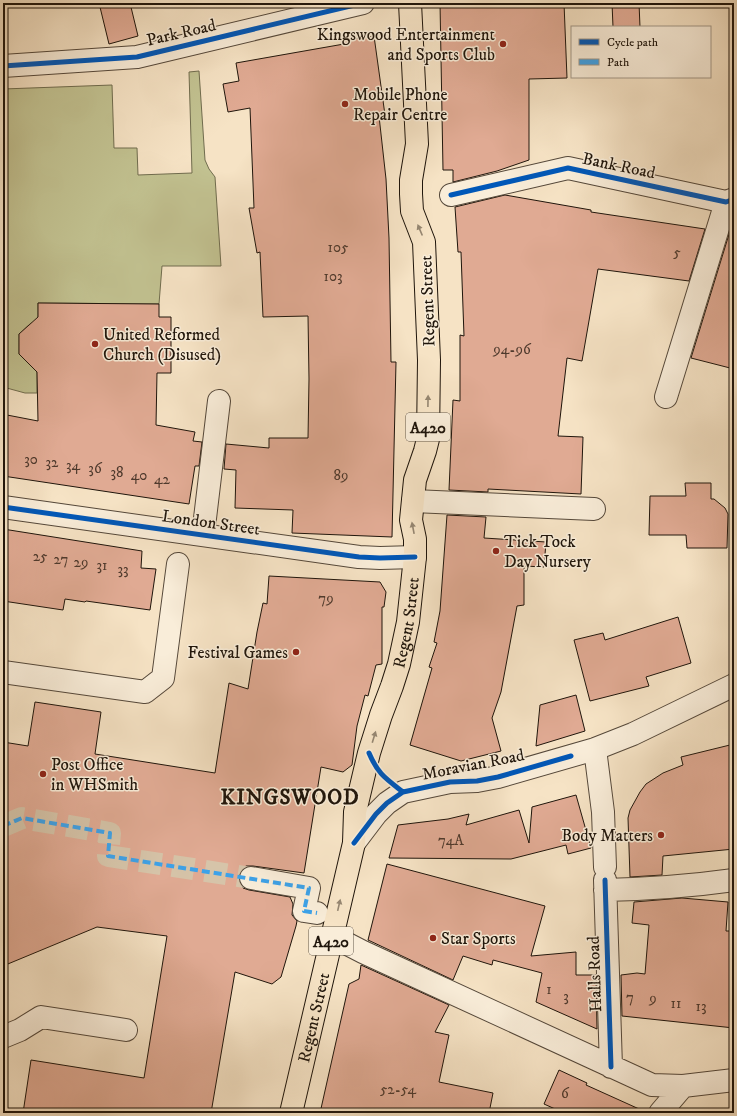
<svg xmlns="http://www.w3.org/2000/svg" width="737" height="1116" font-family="'IM FELL DW Pica',serif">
<rect width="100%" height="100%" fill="#f6e3c5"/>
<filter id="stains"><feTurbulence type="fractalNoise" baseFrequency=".005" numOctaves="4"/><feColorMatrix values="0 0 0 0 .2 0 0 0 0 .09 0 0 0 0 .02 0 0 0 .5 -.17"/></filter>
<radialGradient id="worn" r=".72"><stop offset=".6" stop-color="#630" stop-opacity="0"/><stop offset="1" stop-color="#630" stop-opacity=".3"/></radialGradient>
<path fill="#c2c291" stroke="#706c4e" d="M199 71 205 160 209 169 215 177 221 266H162L159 304 38 303V324L31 323 19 334V354L30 365H37V393H25L3 387V89L112 85 114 148H137L138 175 192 173 189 72Z"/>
<path fill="#e0aa93" stroke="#1f150b" d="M99 3H130L138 36 109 44Z
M440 3H564L567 78 529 79V160L497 171 453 182V170H443Z
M612 3H639L640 27H613Z
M374 36 385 115 379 116 386 179 389 238 391 362H396L392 537 292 533 293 510 235 508 236 470 224 469 226 444 269 448V438H308L309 379 308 316 263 317 260 252 257 253 249 208H254L250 108 228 112 223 84 239 81 236 63 344 44 343 40Z
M505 195 591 210V212L705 229 689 281 598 269 582 361 567 358 558 436 583 437 581 494 488 489V492L449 490 453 400 460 401V335L464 336 461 252H458L455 207Z
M730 231H734V369L691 358Z
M38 303 159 304V317H171V373H157L156 425 195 432 193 441 202 442 199 466H195L189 504 3 476V439L7 415 38 421 37 372 19 354V334L38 317Z
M685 483H711V499H714L725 508 728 514 727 548H687L686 535H649L650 496H686Z
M447 515 486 517 484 538 546 542 544 567 524 566V605L517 606 501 692 492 718 501 751 461 761 410 745 432 668 429 667 437 643 434 642 440 611Z
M3 529 142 551 141 568 156 569 150 610 86 601 85 602 65 599 63 610 3 601Z
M269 576 380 582 386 592 384 607H382V664L376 665 368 696 365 695 357 726 352 765 343 772 321 767 304 873 253 866H246L241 870 239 876V882L243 888 249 890 290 897 293 904 292 915 297 921 296 926 281 977 272 984 235 972 211 1113H23L31 1060 144 1078 167 936 97 927 3 966V742L28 746 35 702 101 712 95 754 215 773 229 683 248 689 257 632 263 603 267 604Z
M678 617 691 663 646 677 649 686 590 701 574 640 603 633 605 640Z
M576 695 585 731 536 746 540 705Z
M734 744V849L663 856 662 875 630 877 628 818 630 810 640 792 646 784 663 773 683 765 681 757Z
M576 795 591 848 568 854 566 845 511 859 389 858 398 825 448 819 469 814 466 825 519 810 529 843 532 807Z
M387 864 545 906 531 956 576 952V975H596L597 1029 536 1002 542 973 493 960 492 965 463 956 453 980 368 940Z
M682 898 728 902 726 931H734V1028L622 1016 621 975 637 973 645 974 649 925 632 923 634 902Z
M361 965 449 1005 435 1032 449 1035 439 1082 493 1093 489 1113H320L349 984 359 979Z
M559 1070 587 1083 586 1085 648 1113H564L544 1104Z"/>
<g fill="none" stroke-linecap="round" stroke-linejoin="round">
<path stroke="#d6c4a9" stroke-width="22" stroke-dasharray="22 11" stroke-linecap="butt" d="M3 826 22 818 110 833 108 856 251 878"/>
<g stroke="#55483a" stroke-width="24">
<path id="minor" d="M3 66 137 57 363 3
M451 195 568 168 726 202 734 199
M666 397 726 202
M413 501 594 509
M3 507 359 557 380 558 415 557
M203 535 219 401
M3 672 145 692 163 678 178 564
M595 749 603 812 605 867
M354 843 376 814 387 803 403 792 450 782 477 781 498 777 595 749 633 734 734 685
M251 878 309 888 304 911 317 913
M605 880 611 1067
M605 890C649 889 691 886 734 880
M332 936 363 952 652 1085 683 1086 734 1080
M3 1037 20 1030 41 1017 126 1030
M660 1113 683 1086"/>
</g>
<g stroke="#1f150b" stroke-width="24">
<g id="major">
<path id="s1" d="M291 1113 354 843 355 812 369 753 381 715 392 686 399 664 408 622 415 557V539L411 520 415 480 425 451 428 439 429 360 424 242 412 211 411 194V180L417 144 410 3"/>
</g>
</g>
<use href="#minor" stroke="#f9edd9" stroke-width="22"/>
<use href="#major" stroke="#f6e3c5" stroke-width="22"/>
<path stroke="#3da2e9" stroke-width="4" stroke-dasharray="8 4" stroke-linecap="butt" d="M3 826 22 818 110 833 108 856 309 888 304 911 317 913"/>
<g stroke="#f9edd9" stroke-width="8">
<path id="cycleway" d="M3 66 137 57 363 3
M451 195 568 168 726 202 734 199
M3 507 359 557 380 558 415 557
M369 753C378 774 385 778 403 792
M354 843 376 814 387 803 403 792 450 782 477 781 498 777 571 756
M605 880 611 1067"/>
</g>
<use href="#cycleway" stroke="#0057b8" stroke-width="5"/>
</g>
<defs><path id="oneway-solid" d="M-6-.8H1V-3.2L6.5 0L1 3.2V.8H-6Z"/></defs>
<g fill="#958671">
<use href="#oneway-solid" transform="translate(420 230) rotate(-113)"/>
<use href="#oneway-solid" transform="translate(428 401) rotate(-89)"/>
<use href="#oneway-solid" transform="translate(413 528) rotate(-101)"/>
<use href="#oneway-solid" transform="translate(374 737) rotate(-73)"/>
<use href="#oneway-solid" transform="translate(339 905) rotate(-77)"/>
</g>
<g fill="#8f2418" stroke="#f9edd9" stroke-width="1.5">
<circle cx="503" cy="44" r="4"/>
<circle cx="345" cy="104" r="4"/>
<circle cx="95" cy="344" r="4"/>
<circle cx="496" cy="551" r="4"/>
<circle cx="296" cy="652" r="4"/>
<circle cx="43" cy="774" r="4"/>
<circle cx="661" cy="835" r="4"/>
<circle cx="433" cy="938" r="4"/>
</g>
<g text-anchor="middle" stroke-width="3" stroke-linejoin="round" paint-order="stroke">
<g font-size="15" fill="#4f3a2d">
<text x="338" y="252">105</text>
<text x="677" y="257">5</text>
<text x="333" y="281">103</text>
<text x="512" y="354">94-96</text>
<text x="31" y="464">30</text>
<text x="52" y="467">32</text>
<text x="73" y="470">34</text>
<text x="95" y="473">36</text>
<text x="117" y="477">38</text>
<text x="139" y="480">40</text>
<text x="341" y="480">89</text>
<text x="162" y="484">42</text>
<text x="40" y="561">25</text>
<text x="61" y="564">27</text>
<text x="81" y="567">29</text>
<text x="102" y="570">31</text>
<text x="123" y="574">33</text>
<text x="326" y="603">79</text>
<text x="451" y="845">74A</text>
<text x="549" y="994">1</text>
<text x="566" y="1001">3</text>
<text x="630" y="1002">7</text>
<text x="653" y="1003">9</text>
<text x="676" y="1008">11</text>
<text x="701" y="1011">13</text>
<text x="398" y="1094">52-54</text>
<text x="565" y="1098">6</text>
</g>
<g fill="#f9edd9" stroke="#605649" stroke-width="1">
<rect x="406" y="413" width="44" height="28" rx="3"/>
<rect x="309" y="927" width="44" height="28" rx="3"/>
</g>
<g font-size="16" font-weight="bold" fill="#1f150b">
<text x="428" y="433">A420</text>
<text x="331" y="947">A420</text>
</g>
<g font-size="17" fill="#1f150b" stroke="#f9edd9">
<text transform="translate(181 32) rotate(-13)" y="6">Park Road</text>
<text transform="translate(619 165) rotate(12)" y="6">Bank Road</text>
<text transform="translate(427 301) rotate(-92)" y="6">Regent Street</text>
<text transform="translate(211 522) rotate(8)" y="6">London Street</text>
<text dy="6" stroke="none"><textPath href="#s1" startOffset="505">Regent Street</textPath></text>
<text transform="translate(473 764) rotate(-11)" y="6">Moravian Road</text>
<text transform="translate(594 974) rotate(-92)" y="6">Halls Road</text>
<text dy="6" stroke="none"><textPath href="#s1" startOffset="98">Regent Street</textPath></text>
</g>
<g font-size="17" fill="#1f150b" stroke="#f9edd9" text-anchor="start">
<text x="495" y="40" text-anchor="end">Kingswood Entertainment<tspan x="495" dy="20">and Sports Club</tspan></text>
<text x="353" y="100">Mobile Phone<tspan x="353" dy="20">Repair Centre</tspan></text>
<text x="103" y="340">United Reformed<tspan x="103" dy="20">Church (Disused)</tspan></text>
<text x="504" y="547">Tick Tock<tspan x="504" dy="20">Day Nursery</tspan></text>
<text x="288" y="658" text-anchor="end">Festival Games</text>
<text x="51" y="770">Post Office<tspan x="51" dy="20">in WHSmith</tspan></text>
<text x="653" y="841" text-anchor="end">Body Matters</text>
<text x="441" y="944">Star Sports</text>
</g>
<g font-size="21" font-weight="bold" letter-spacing="1" fill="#1f150b" stroke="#f9edd9">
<text x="290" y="804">KINGSWOOD</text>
</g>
</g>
<rect width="737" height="1116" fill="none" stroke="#f6e3c5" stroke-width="16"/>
<rect x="4" y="4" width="729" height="1108" fill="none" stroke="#1f150b" stroke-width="2"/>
<rect x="8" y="8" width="721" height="1100" fill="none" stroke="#1f150b"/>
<rect x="571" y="26" width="140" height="52" fill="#f9edd9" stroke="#a29787"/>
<rect x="579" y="39" width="20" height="6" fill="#0057b8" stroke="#a29787"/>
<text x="607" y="46" font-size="12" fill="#1f150b">Cycle path</text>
<rect x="579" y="59" width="20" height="6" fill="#3da2e9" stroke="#a29787"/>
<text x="607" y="66" font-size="12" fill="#1f150b">Path</text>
<rect width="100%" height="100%" filter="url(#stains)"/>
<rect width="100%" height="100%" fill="url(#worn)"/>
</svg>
